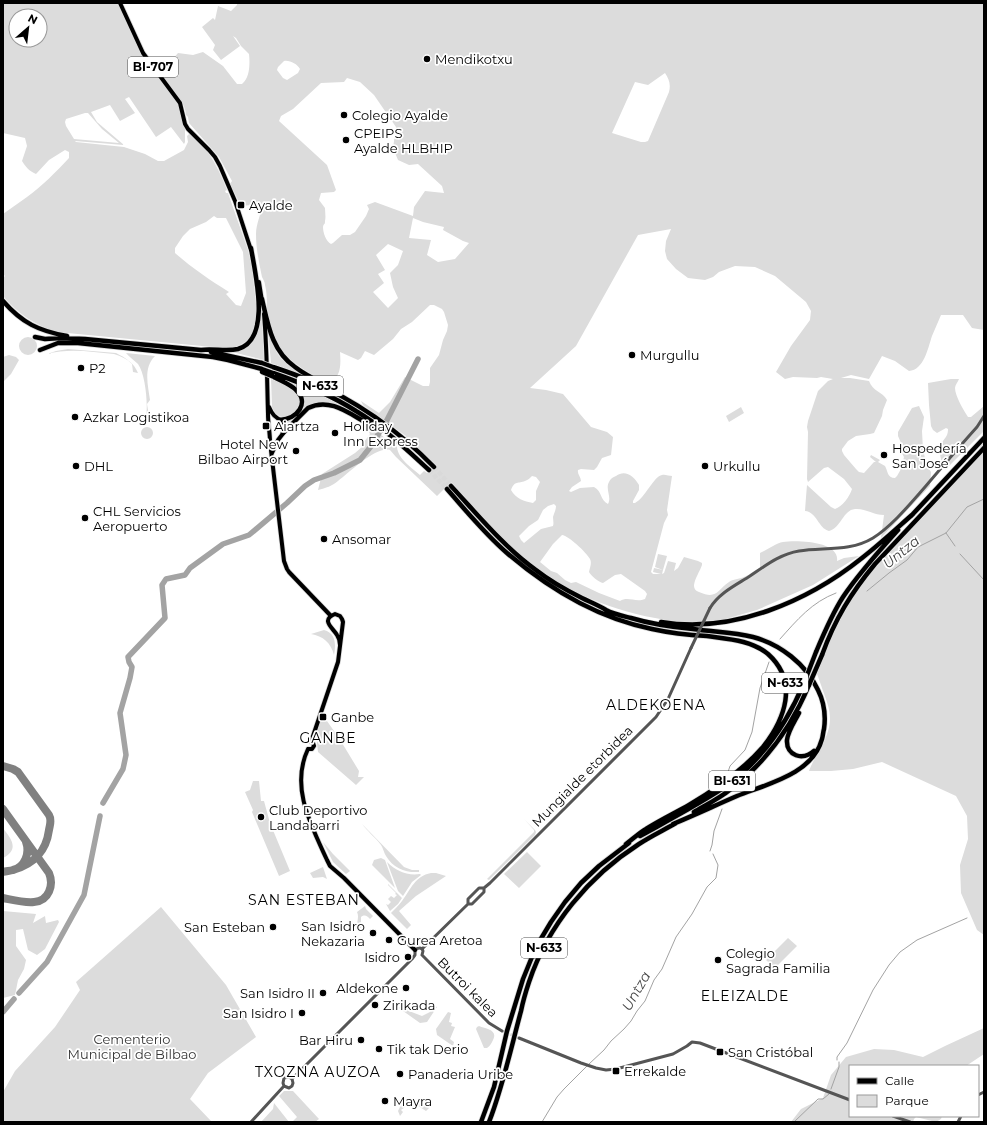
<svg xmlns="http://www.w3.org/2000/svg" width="987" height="1125" font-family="Montserrat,sans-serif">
<rect width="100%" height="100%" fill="#fff"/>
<path fill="#dcdcdc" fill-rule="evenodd" d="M3 3H118L143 55 179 105 185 129V142L184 144 171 127 156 137 129 97 125 99 135 113 120 121 110 105 91 112 97 122 124 145 75 141 76 142 124 147 145 154 158 161H164L184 150 188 142 187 136 190 133C196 140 202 146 208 152 216 164 222 177 227 190L225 191 226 193H228L248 250 252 268 256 304V321L255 329 251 337 245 342 238 346 230 348 202 346 57 332C35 325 18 314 3 296V278L5 276 3 274V214C11 208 19 203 27 197 42 186 56 172 69 158V152L65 150 49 160 36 174C29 171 26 167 22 161L27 146 25 138 3 133ZM16 16H40V40H16ZM85 113H88L102 129 119 143 74 139 66 126 65 122 66 119ZM214 216 217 218H226L243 252 246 293 241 306 236 305 226 294 229 292C210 280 192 268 175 253V248L183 236 190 229 206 222Z
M237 3H984V330L972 328 963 315H941C938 322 935 329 932 336 928 348 924 370 909 371L895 361 882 356 869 379 851 375 841 378H850L869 381C873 392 882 391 887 400L883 410 882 416 874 433 870 434 856 436 848 441 842 449V451L844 455 856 469 859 472 864 473 874 462H876L870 457 871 455 880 460 878 462 885 466C888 471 887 478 895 478L897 476 901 469 904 457 900 450 901 443 898 436V432L912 408 919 406 924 417 922 431 923 450 927 466 931 472 930 486 881 538 884 515C874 515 865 508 855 509 843 510 841 528 829 531 818 528 817 512 805 511L806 497 807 485 831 507 835 509C842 507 850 496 852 489L844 479 828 467 824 468 808 482 807 479 808 432 807 427 808 421 818 391 828 381 833 379 821 377 817 378 793 377 785 379 776 372 791 346 810 320 811 311 806 302 775 276 755 267 735 266 719 272 713 277 705 280 688 278 676 269 667 259 665 251 666 241 671 229 638 235 576 346 530 388 546 390 563 394 591 427 607 432 613 437 611 455 602 458 597 467 594 470 581 469 578 470C577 474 581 477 581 481L572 487 569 491 571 492 580 488 594 487C602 491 600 500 608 504 612 497 605 489 609 482 610 479 613 477 616 476 625 469 634 476 639 485V490L633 501V503H635C645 498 654 476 662 475 665 474 669 476 672 476L667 510 668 515 664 523 651 572 653 574H661L653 572 654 568 663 570 662 574 664 573 668 561 676 563 674 571 678 568 684 557 698 561 702 563V565C700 571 695 578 694 585 694 589 696 591 699 592 717 600 717 590 729 582 733 579 739 579 744 577 750 575 754 570 760 568V553C767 550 776 543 783 542 797 540 840 541 837 561L844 558 859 556 813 585 757 610 722 620 701 621 700 622C685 622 669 621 655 618 605 609 556 587 518 553 494 531 473 506 451 482L437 496 396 457 390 450C376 446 349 473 338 481 332 486 326 488 318 490L322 474 355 453 362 447 361 446 370 434 369 432 372 428 397 447C398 459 411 467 420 475L424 471 427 473 435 465 427 457 406 438V436L363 405 361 401 379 413 390 402 405 377 423 386H429L430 382V368L439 355 443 340 447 331 448 325 444 312 442 309 434 305H430L412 322 401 329 393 339 374 355 365 351 361 358 358 360 340 352C341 366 341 377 328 385 299 365 276 358 268 319 266 308 268 296 265 285 265 282 263 279 262 277 259 263 256 248 256 234 256 223 262 213 262 204L258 202 251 205 241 206 230 184 232 181 219 157 189 123 188 117 186 115C185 102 176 94 168 84 165 81 163 77 161 73L178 53 193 55 203 52 223 66 237 84H242C250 78 250 63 249 54L241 46 236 38 233 36 240 46 221 60 213 50 215 45 202 27 213 18 215 20 218 6 231 11 237 5ZM284 61C290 60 297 64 300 69L298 73 287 80 283 78 277 70 278 67ZM665 73C669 79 671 84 669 92L648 141 645 142H641L612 133 635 82 648 85ZM347 78 360 82 374 95 396 127 393 148 398 160 409 165 418 164 442 186 444 193 425 191 414 207 413 216 375 202 367 205 369 209 366 216 355 232 350 235H342L333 243 331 244C326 241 323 233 323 227 324 222 325 226 325 221 326 217 325 212 325 208L319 200 321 193 334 192 336 190 327 165 279 121 281 116 293 109 321 83 344 82ZM413 218 423 222 444 227 443 230 463 241 469 243 455 259 438 262 427 255 431 240 409 238ZM388 244 403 251 398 265 390 273 393 287 398 298 388 308 373 292 384 283 378 274 385 270 376 255ZM532 476 536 477 540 482 536 491V500L533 503C524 501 516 499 511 490 515 480 518 484 525 481 528 480 530 478 532 476ZM554 504 556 506C556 510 554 513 553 517 553 520 554 523 553 526L541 529 524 543 521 540 519 536 529 526 538 520 543 510 548 506ZM562 535C569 536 586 552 590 559 592 563 590 567 589 572 591 576 599 582 603 583L615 575 621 574 645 591 647 594 645 599C636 603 628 596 620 601L599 593 576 582 571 583 565 580 557 573 551 571 540 562 553 544Z
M261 307 264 360 232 352C257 347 259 329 261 307Z
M268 330C271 337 273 345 276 351 282 363 296 370 306 376L271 363Z
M19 346a9 9 0 1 1 18 0a9 9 0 1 1-18 0Z
M68 349 116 353C126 358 134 363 138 373L133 372 132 364C127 359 121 356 114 354 92 352 69 348 47 354L56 351Z
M126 353 155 356C143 368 148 385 150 400L147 404 149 416 147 423H145C149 410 146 375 138 364 134 360 129 357 126 353Z
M9 355 16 357 19 360 11 374 3 382V357Z
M279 377C301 386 324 395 345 408 314 396 311 407 288 426L287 421C299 417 305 409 303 397Z
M271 379C279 382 288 385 294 391 312 407 281 431 272 407Z
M951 379H959C958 382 955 385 955 388 955 396 964 411 968 417H971L984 406V935L977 930 961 893 960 865 968 839 967 816 956 796 882 762 853 769 831 771H809C812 762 818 754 822 746 833 723 832 714 823 691 821 685 819 679 817 674 822 660 827 647 832 634 843 610 857 588 874 569L978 457 983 432 945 470C941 461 937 450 943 441 946 437 948 435 948 429L946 428 937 433 933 430 931 426 929 405 928 383Z
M741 407 744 413 729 422 726 416Z
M141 433a6 6 0 1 1 12 0a6 6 0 1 1-12 0Z
M658 554 667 556 663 570 655 567Z
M324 630C336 633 336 645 334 655 331 643 323 636 311 634Z
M322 714 339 738 359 771 358 777H364L356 785 318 752 316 735Z
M253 781H259L261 801H264L270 823 290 871 279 876 252 812 253 810 245 792 250 790Z
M524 819 535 830 536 832 535 835 489 880 487 879 534 832V830Z
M362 824 404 867 412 870H419V872C406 873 393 868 386 856 384 853 383 848 381 845 375 837 367 831 362 824Z
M3 828C11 839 20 849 3 858Z
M323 842 333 854 350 871 346 874 333 862Z
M527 852 541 866 519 888 504 874Z
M381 858 385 860 395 888 372 865 374 860Z
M387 862C396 871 407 876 420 874L421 875 412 882 403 896 398 891Z
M323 867 327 879 323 877 313 878 310 873Z
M431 873H436L446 876 416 896 399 911 411 925 407 929 391 913C395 909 399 905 402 901 411 889 415 876 431 873Z
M388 884 402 898 398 904 390 911 386 904 388 905 391 902 388 899 391 896 394 898 397 895 395 894 396 893 388 885Z
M365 906 366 909 373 916 370 919C367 916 365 914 361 917V923L364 925 358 930C355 924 360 918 357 912Z
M161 907 226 985 256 1037 208 1073 190 1099 212 1122H4L3 1121V1092L15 1071 55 1027 80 990 76 982Z
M3 911 36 914 33 923 45 916 46 923 58 920 59 922 45 949 37 955 28 950 23 929 16 930V946L26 960 24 969 18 980 15 995 3 998Z
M788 938 797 946 775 968 766 960Z
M396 1006 422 1016 430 1012 434 1006 437 1007 427 1022 420 1023Z
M448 1012 451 1013 449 1022 452 1023 451 1026 455 1027 450 1039 454 1042 453 1046 437 1035 436 1029Z
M479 1026C487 1029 498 1030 493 1040 491 1044 490 1046 487 1048H484L476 1029 477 1027Z
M984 1028V1054L966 1066H850V1116H942L941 1119 936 1122 916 1117 914 1119 913 1122H791L801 1109 823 1098 831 1075 846 1057 874 1049 894 1050 923 1057 945 1046Z
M284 1091H293L319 1119 315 1122H292L297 1117 279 1096Z
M401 1098 414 1102 417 1100 429 1108 426 1111 412 1102 401 1110 403 1112 400 1116 398 1111 402 1103Z
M274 1103 289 1122H261L273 1109Z"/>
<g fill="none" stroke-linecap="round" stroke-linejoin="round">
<path stroke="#a3a3a3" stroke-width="1" d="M946 533 955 546
M960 554 984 580
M867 591 889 573 907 560 918 547 946 533 967 507 984 499
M780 639C797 620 812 602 836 593
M727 775 730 766 745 750 752 732 760 688 769 662
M710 851 712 845 714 831 722 809
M837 1060V1057L847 1043 873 990 889 965 900 952 917 940 967 918
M589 1064 604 1050 611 1041 624 1029 631 1021 637 1011 645 1001 654 980 662 969 676 937 692 914 707 887 716 878 718 865 713 854
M831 1089 839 1067V1062
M542 1122 557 1097 564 1089 587 1066
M794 1122 818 1099H823L829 1094"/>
<path stroke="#a3a3a3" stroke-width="5.5" d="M386 422 418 359
M103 803 123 769 126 755 120 713 130 678 132 667 129 662 128 657 165 618 162 585 166 579 185 575 190 568 223 544 249 535 287 503 305 486 314 480 334 473 360 460 372 445 379 433
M19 993 47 962 84 895 100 816
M3 1012 14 999"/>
<path stroke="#808080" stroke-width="8" d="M3 766 13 769 18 772 49 815C52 820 50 824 49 830 46 852 34 864 13 870
M3 809 49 873C54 885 49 901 34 902 24 903 13 900 3 898
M3 872C6 871 10 871 13 870 25 867 30 853 26 842"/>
<path stroke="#d9d9d9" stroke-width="3" stroke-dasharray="3 1.5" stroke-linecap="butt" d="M502 1031 519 1038"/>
<path stroke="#d9d9d9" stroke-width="4.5" stroke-dasharray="4.5 2" stroke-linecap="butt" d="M434 467 451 486
M429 470 447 489"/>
<g stroke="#dbdbdb" stroke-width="5.5">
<path id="major" d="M120 3 143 53 180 103 185 124 188 129 209 150 215 157 220 166 235 201 251 250
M259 282 262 301
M264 314C267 347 267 381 268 414 268 424 270 433 270 442L284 561 287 569 289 572 331 616
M269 407C272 414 275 418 283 421L286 427 285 431 278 440 272 453
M311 742 338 662 343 622 342 619 340 616 335 614C320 620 333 628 337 635 339 638 340 641 340 645
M308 749C290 787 311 825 327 860L330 866 344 878 415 950
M308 749H312L314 746 313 743 311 742"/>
</g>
<g stroke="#dbdbdb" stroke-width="6">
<path id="highway" d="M262 299C268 325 272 351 295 367 304 374 314 379 324 384
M3 301C22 323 39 331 67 336
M35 337 45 339 61 338 85 339 201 350C213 348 226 352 238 349 272 339 255 273 251 248
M40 350 58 343H78L213 357 228 360 262 369
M211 352 262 363
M273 367C285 371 297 375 308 380 355 400 398 430 434 467
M273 373C302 383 329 394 356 411 383 427 406 449 429 470
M274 377C281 381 290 384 296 390 310 403 297 419 280 420
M283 433 308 408C328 398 346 411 363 421 367 423 372 425 377 428
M451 486C478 515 504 547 536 570 550 581 566 590 582 598 590 602 598 605 606 610 613 614 623 616 631 618 651 624 672 627 693 629 713 632 733 632 753 637 780 644 806 664 818 690 824 702 826 715 824 729 823 732 823 736 822 739 813 774 767 784 737 796 716 805 695 815 673 824
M447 489C466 511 485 534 507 553 549 589 597 618 652 629 670 633 688 635 707 636 728 639 751 640 768 654 799 682 785 719 763 747 742 771 716 789 689 805 675 813 660 820 646 829 639 833 633 839 626 844
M911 516 984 438
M661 622C732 634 807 602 862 558 880 544 896 529 913 514
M816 652C824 633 832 614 843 597 859 573 879 551 898 530
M822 655C835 619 851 593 875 564L984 448
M799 713C795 721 788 731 787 740 786 756 803 761 814 751
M694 812C706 805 720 798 731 789 766 762 792 726 809 685
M640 836C669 820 698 805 725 787 761 761 787 723 804 683
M481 1122 494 1087 507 1031 523 979 536 947 551 922 565 902 581 883 599 866 629 843
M489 1122C503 1086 511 1048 521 1011 523 1001 526 991 529 982 548 925 589 876 639 844 651 836 664 830 676 823"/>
</g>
<path stroke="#555" stroke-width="3" d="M710 608C719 593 736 585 750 576 765 566 780 554 799 551 823 547 850 552 873 538 892 526 910 504 925 487 942 467 959 447 977 427L984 416
M468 904H472L484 892V888
M422 949 468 904V899L479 888H484L490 883 656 717 668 699 691 648
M422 955 489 1023 502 1031
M519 1038 581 1063 596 1068 606 1070 616 1069 673 1054 687 1046 692 1042 700 1043 850 1100
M292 1079 412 959 415 955V951C417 947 422 947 423 951L422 955
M284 1086 283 1083 284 1078 289 1077 292 1079
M284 1086 289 1088 292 1086 293 1083 292 1079
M978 1095 984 1092
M893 1116 910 1122
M251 1122 284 1086
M958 1122 961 1116"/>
<use href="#major" stroke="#000" stroke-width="4"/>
<use href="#highway" stroke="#000" stroke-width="4.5"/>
<g stroke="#dbdbdb" stroke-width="6" stroke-linecap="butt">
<path id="highway-bridge" d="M262 363 273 367
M262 369 273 373
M262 372 274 377
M804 683 816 652
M809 685 822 655"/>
</g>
<path stroke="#555" stroke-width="3" d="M691 648 710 608"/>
<use href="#highway-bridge" stroke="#000" stroke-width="4.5"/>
</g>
<g fill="#000" stroke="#fff" stroke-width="1.5">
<circle cx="427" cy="59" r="4"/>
<circle cx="344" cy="115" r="4"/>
<circle cx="346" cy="140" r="4"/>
<rect x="237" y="201" width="8" height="8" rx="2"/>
<circle cx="632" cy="355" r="4"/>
<circle cx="81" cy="368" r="4"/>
<circle cx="75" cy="417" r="4"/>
<rect x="262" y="422" width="8" height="8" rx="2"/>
<circle cx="335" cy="433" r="4"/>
<circle cx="296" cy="451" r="4"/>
<circle cx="884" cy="455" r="4"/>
<circle cx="76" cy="466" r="4"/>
<circle cx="705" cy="466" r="4"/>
<circle cx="85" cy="518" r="4"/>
<circle cx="324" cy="539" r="4"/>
<rect x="319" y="713" width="8" height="8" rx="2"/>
<circle cx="261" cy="817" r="4"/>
<circle cx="273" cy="927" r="4"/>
<circle cx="373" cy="933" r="4"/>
<circle cx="389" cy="940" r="4"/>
<circle cx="408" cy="957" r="4"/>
<circle cx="718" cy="960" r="4"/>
<circle cx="406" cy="988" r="4"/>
<circle cx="323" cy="993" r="4"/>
<circle cx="375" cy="1005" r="4"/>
<circle cx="302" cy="1013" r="4"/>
<circle cx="361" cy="1040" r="4"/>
<circle cx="379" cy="1049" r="4"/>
<rect x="716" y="1048" width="8" height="8" rx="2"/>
<rect x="612" y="1067" width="8" height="8" rx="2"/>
<circle cx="400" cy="1074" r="4"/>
<circle cx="385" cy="1101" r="4"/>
</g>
<g text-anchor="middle" stroke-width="3.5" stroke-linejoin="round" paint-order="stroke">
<g fill="#fff" stroke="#4c4c4c" stroke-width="1">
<rect x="128" y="57" width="50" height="20" rx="3"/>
<rect x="297" y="376" width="46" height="20" rx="3"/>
<rect x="762" y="673" width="46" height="20" rx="3"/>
<rect x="709" y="771" width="46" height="20" rx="3"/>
<rect x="521" y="938" width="46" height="20" rx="3"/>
</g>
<g font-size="12" font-weight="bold" fill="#000">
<text x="153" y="71">BI-707</text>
<text x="320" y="390">N-633</text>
<text x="785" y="687">N-633</text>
<text x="732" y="785">BI-631</text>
<text x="544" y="952">N-633</text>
</g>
<g font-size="13" fill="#000" stroke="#fff" text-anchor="start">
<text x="435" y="64">Mendikotxu</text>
<text x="352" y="120">Colegio Ayalde</text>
<text x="354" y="138">CPEIPS<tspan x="354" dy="15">Ayalde HLBHIP</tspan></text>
<text x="249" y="210">Ayalde</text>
<text x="640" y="360">Murgullu</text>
<text x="89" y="373">P2</text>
<text x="83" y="422">Azkar Logistikoa</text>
<text x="274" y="431">Aiartza</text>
<text x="343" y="431">Holiday<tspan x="343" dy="15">Inn Express</tspan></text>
<text x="288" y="449" text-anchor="end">Hotel New<tspan x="288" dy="15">Bilbao Airport</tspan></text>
<text x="892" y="453">Hospedería<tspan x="892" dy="15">San José</tspan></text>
<text x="84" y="471">DHL</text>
<text x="713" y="471">Urkullu</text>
<text x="93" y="516">CHL Servicios<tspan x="93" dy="15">Aeropuerto</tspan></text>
<text x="332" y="544">Ansomar</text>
<text x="331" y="722">Ganbe</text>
<text x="269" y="815">Club Deportivo<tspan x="269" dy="15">Landabarri</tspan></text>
<text x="365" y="931" text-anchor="end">San Isidro<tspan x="365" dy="15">Nekazaria</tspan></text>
<text x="265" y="932" text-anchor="end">San Esteban</text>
<text x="397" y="945">Gurea Aretoa</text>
<text x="726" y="958">Colegio<tspan x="726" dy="15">Sagrada Familia</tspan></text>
<text x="400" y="962" text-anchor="end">Isidro</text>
<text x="398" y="993" text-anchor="end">Aldekone</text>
<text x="315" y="998" text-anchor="end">San Isidro II</text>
<text x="383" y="1010">Zirikada</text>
<text x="294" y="1018" text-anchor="end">San Isidro I</text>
<text x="353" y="1045" text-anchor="end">Bar Hiru</text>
<text x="387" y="1054">Tik tak Derio</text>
<text x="728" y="1057">San Cristóbal</text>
<text x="624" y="1076">Errekalde</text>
<text x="408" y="1079">Panaderia Uribe</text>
<text x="393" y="1106">Mayra</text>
</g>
<g font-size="13" fill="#000" stroke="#fff">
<text transform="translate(582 776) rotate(-45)" y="5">Mungialde etorbidea</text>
<text transform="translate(468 987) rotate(45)" y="5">Butroi kalea</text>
</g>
<g font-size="13" fill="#333" stroke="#fff">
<text x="132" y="1044">Cementerio<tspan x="132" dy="15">Municipal de Bilbao</tspan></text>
</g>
<g font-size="14" font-style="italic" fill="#444" stroke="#fff">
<text transform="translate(901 552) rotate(-39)" y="5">Untza</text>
<text transform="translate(636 991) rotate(-60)" y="5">Untza</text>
</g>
<g font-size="14" letter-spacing="1" fill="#000" stroke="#fff">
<text x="656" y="710">ALDEKOENA</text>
<text x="328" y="743">GANBE</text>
<text x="304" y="905">SAN ESTEBAN</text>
<text x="745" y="1001">ELEIZALDE</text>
<text x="318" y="1077">TXOZNA AUZOA</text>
</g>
</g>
<rect width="987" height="1125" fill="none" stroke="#000000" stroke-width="8"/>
<rect x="849" y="1065" width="130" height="52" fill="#ffffff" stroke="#999999"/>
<rect x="857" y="1078" width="20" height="6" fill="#000000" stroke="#999999"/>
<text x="885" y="1085" font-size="12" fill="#000000">Calle</text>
<rect x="857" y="1095" width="20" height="12" fill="#dcdcdc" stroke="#999999"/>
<text x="885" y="1105" font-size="12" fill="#000000">Parque</text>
<g transform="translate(28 28) rotate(28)"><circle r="19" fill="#ffffff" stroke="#999999"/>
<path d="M0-3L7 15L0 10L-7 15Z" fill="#000000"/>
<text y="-6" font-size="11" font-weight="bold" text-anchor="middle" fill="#000000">N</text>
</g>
</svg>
